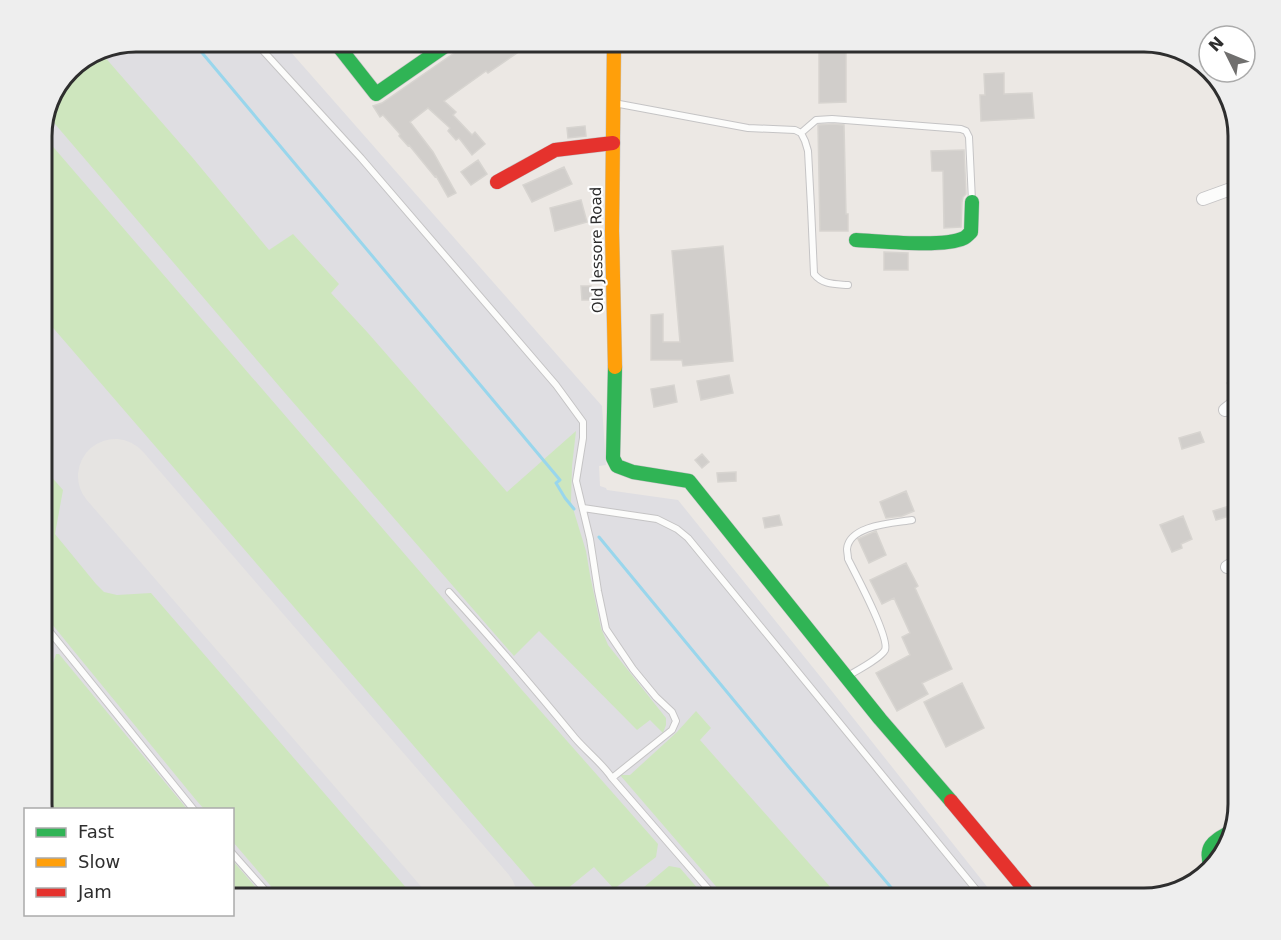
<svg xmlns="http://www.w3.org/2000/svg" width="1281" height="940" font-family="'DejaVu Sans',sans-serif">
<rect width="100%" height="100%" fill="#ece8e4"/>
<path fill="#dfdee2" d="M136 42H282L602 406 606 465 599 466 600 486 606 488 607 490 678 500 823 680 996 898H233L232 810H42V130L74 66Z"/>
<path fill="#cee6be" d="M103 55 192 157 269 250 293 234 339 284 331 293 368 333 507 492 576 431 572 466 571 502 586 551 590 575 601 628 608 645 666 718V725L663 733 650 720 637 730 539 631 514 656 285 393 49 117 74 66Z
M42 134 522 690 658 844 656 857 614 889 594 867 556 898H545L42 315Z
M42 466 63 490 55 534 96 584 104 592 117 595 151 593 415 898H281L233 842 232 810 204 809 196 800 42 612Z
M56 654H59L187 809H42V695Z
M696 711 711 728 700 740 840 898H726L620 775H630L677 732Z
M232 861H233L265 898H233Z
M669 866 680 868 706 898H631Z"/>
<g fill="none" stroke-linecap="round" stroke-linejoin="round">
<path stroke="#99d6ec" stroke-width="3" d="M193 42 560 480 556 483 565 498 574 509
M599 537 788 766 900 898"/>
<path stroke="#e6e4e2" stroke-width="74" d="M115 476 480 898"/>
</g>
<path fill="#d1cecb" stroke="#d7d4d0" stroke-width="1.5" d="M461 42H485L491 51 504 42H509L517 53 488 73 486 71 444 101 456 112 453 115 472 135 475 132 485 144 472 155 459 138 456 140 448 131 450 128 428 108 410 122 433 152 456 193 448 197 436 176 435 177 409 145 408 146 399 136 400 134 383 115 380 117 373 106 382 103 457 51 460 47Z
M819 45H846V102L819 103Z
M1004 73V94L1032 93 1034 118 981 121 980 95H985L984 74Z
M833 124 844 125 846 214H848V231H820L818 125Z
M585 126 586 136 568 138 567 128Z
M964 150 966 194 963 197 962 202 961 227 944 228 943 171H932L931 151Z
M478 160 487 174 471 185 461 172Z
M564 167 572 184 532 202 523 185Z
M581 200 587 222 555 231 550 208Z
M723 246 733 361 683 366 682 360H651V315L663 314V342H680L672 251Z
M884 252 908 253V270H884Z
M581 286H591V300H582Z
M729 375 733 393 701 400 697 381Z
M1239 377V391L1233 394 1227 383Z
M674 385 677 402 654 407 651 389Z
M1200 432 1204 442 1182 449 1179 438Z
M702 454 709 462 702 468 695 460Z
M736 472V481L718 482 717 473Z
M906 491 914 511 902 516 886 518 880 502Z
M1233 505 1236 514 1216 520 1213 511Z
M779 515 782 525 765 528 763 518Z
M1183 516 1192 539 1181 544 1182 548 1172 552 1160 525Z
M876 531 886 555 869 563 858 539Z
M906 563 918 586 915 588 952 669 922 683 928 694 897 711 876 673 910 655 902 637 910 633 894 598 882 604 870 580Z
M962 683 984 728 946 747 924 702Z"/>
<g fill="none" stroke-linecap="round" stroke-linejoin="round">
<g stroke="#c5c4c5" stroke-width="8">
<path id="lane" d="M255 42 361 158 556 385 583 422V438L576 481 590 539 598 591 606 629 633 669 656 697 672 712 676 721 672 730 612 778 716 898
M614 103 748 128 795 130 801 133 805 141 808 151 811 207 814 274C823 285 835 284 848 285
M801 133 816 120 832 119 961 129 966 131 969 137 972 201
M583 508 657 519 677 529 688 538 983 898
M449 592C492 639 534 688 575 738 587 752 602 763 612 778
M42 622 194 810
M846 677C856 671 880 659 885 650 890 638 855 573 848 559 848 555 847 552 847 549 849 525 894 523 912 520
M232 853 272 898"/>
</g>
<g stroke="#c5c4c5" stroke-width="14">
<path id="street" d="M1203 199 1239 186
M1225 410 1239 399
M1227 567 1239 560"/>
</g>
<g stroke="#c5c4c5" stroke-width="15">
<path id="fast" d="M339 47 376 94 451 42
M856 240C881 241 943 248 964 238 966 237 969 234 971 232L972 202
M615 367 613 458 617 466 633 472 689 481 880 719 951 801
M1211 868C1204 847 1212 842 1230 832"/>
</g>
<g stroke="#c5c4c5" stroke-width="15">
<path id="slow" d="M614 42 612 231 615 367"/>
</g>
<g stroke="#c5c4c5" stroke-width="15">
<path id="jam" d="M497 182 555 150 613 143
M951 801 1032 898"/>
</g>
<use href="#lane" stroke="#fcfcfb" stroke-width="6"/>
<use href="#street" stroke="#fcfcfb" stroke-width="12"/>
<use href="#fast" stroke="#30b455" stroke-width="14"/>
<use href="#slow" stroke="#ff9f0a" stroke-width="14"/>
<use href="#jam" stroke="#e5322d" stroke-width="14"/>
</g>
<g text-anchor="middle" stroke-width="4.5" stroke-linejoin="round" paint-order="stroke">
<g font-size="15" fill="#2e2e2e" stroke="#fff">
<text transform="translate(597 250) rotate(-91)" y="5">Old Jessore Road</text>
</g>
</g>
<path d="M0 0H1281V940H0ZM136 52H1144A84 84 0 0 1 1228 136V804A84 84 0 0 1 1144 888H136A84 84 0 0 1 52 804V136A84 84 0 0 1 136 52Z" fill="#eee" fill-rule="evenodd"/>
<path fill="none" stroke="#2e2e2e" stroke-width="3" d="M136 52H1144A84 84 0 0 1 1228 136V804A84 84 0 0 1 1144 888H136A84 84 0 0 1 52 804V136A84 84 0 0 1 136 52Z"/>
<rect x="24" y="808" width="210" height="108" fill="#ffffff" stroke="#ababab" stroke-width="1.5"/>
<rect x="36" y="828" width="30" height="9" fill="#30b455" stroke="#ababab" stroke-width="1.5"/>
<text x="78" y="838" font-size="18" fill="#2e2e2e">Fast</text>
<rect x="36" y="858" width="30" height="9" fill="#ff9f0a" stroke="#ababab" stroke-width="1.5"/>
<text x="78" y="868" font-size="18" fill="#2e2e2e">Slow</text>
<rect x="36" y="888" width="30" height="9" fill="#e5322d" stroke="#ababab" stroke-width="1.5"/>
<text x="78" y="898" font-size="18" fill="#2e2e2e">Jam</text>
<g transform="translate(1227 54) rotate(313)"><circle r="28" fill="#ffffff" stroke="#ababab" stroke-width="1.5"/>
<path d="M0-4.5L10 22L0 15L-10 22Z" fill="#706f6e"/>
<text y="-9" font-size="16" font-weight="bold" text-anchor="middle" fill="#2e2e2e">N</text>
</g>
</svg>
